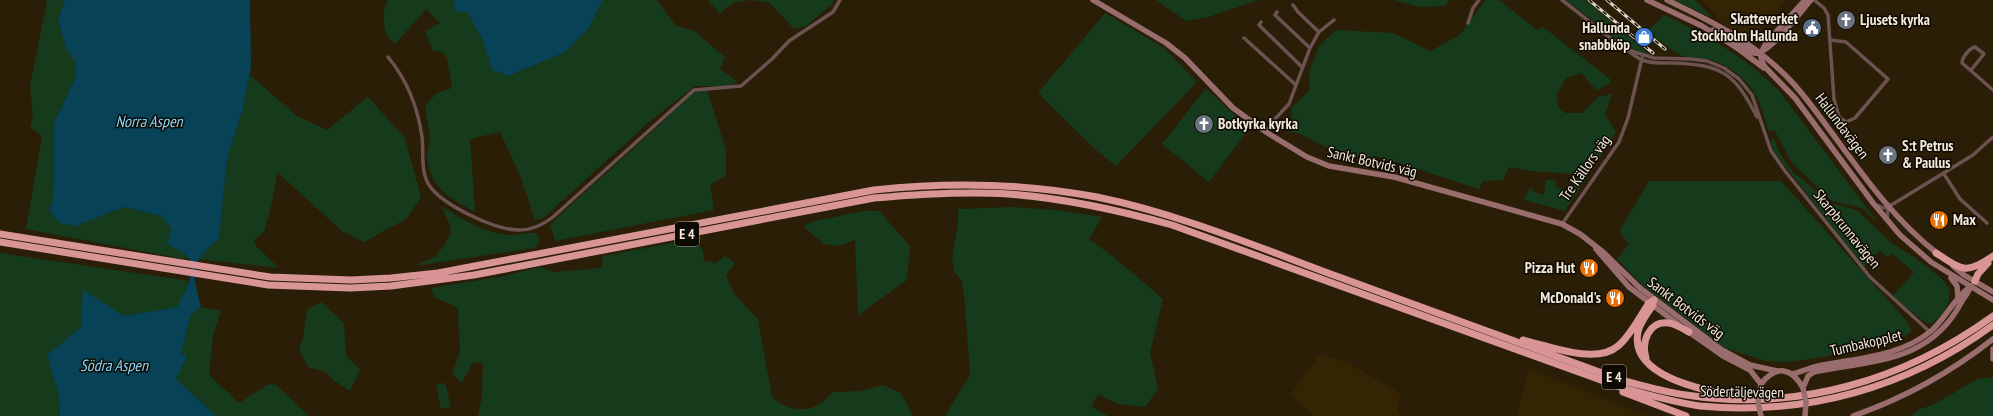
<svg xmlns="http://www.w3.org/2000/svg" width="1993" height="416" font-family="'PT Sans Narrow',sans-serif">
<rect width="100%" height="100%" fill="#2a1e06"/>
<path fill="#342404" d="M1702 0H1786L1753 37 1743 36 1723 24Z
M1320 354 1348 363 1400 393 1397 412 1403 416H1314L1290 395Z
M1529 369 1647 416H1516Z"/>
<path fill="#163b1c" d="M47 0H65L58 20 66 48 76 63V76L54 123 53 199 49 210 75 225 124 207 161 216 173 229 184 253 187 257 183 259 26 229 42 136 30 127 33 115 30 86Z
M388 0H454L455 11 468 13 484 43 492 70 509 76 565 52 589 28 603 0H657L676 26 693 30 725 57 720 69 738 82 727 86H695L649 122 550 212 543 218 535 220 520 175 500 132 470 139 475 212C448 197 428 187 427 153 427 149 430 145 430 141 430 130 426 117 425 106L437 93 452 88 447 59 443 52 433 51 425 31 440 23 426 9 395 44C382 37 381 12 388 0Z
M707 0H834L832 4 806 26 794 29 770 3 752 0 734 2 720 13Z
M1156 0H1259L1205 18 1186 21Z
M1394 0H1450L1445 6 1420 7Z
M1485 0H1499L1537 30 1543 27 1611 80 1609 84 1597 90 1590 84 1582 73 1566 78 1556 95 1559 109 1565 113H1582L1598 97 1612 94 1605 115 1616 132 1565 211 1524 200 1530 187 1534 192 1544 195 1546 180H1555L1557 188 1572 190 1574 174 1531 171 1509 167 1503 180 1483 181 1479 189 1380 157 1344 156 1300 134 1291 132 1292 107 1309 91 1310 70 1319 46 1336 30 1393 33 1430 51 1460 35Z
M1566 0H1585L1650 55 1627 47Z
M1675 0H1695L1712 17 1708 16Z
M1105 13 1164 48 1197 82 1116 166 1095 149 1038 93Z
M1664 15C1706 35 1746 57 1779 91L1878 223 1861 208 1832 201 1792 163 1775 131 1768 130C1760 95 1747 72 1711 60 1702 57 1692 59 1683 56 1674 54 1657 37 1648 31Z
M250 75 297 116 327 130 368 97 405 138 421 198 406 219 364 242 342 231 277 172 272 203 264 232 254 240 257 247 279 268 198 259 201 254 219 238 227 159 244 105Z
M1206 88 1249 129 1209 182 1162 144Z
M707 90 726 150V175L710 185 714 210 555 241 550 224 657 127 688 97 695 92Z
M1770 138 1774 139 1780 154 1793 172 1830 203 1857 210 1890 242 1914 257 1940 277 1949 288V302L1942 314 1931 324 1923 321 1893 296 1914 272 1891 253 1887 257 1879 250 1864 267 1773 151Z
M1649 181H1781L1905 319 1912 331 1897 342 1811 359 1787 362 1766 361 1725 348 1643 286 1617 259 1629 244 1619 232Z
M441 206C462 219 482 232 507 235 518 236 529 231 538 234L540 242 534 248 414 266 435 257 445 244 451 232 450 225Z
M1014 207 1056 210 1102 217 1089 239 1111 255 1163 299 1150 353 1158 389 1145 407 1118 404 1098 394 1091 406 1108 416H945L970 375 965 304 962 282 954 271 952 258 958 226V209Z
M864 211H879L910 246 907 280 858 315 855 240 838 246 824 244 803 226 814 221Z
M694 239 703 251 704 261 716 263 725 256 735 263 726 275 734 294 758 319 772 397C790 414 818 414 832 392L861 391 883 385 901 393 912 414 911 416H478L482 396 483 364 473 362 462 383 452 374 460 352 458 308 434 297 431 288 504 276 540 267 555 272 601 268 603 256Z
M0 253 190 281 177 307 124 316 81 327 47 355 58 392 60 416H0Z
M321 302 344 323 346 355 360 370 350 391 333 380 326 372 308 367 299 349 303 338 307 310Z
M201 307 221 311 213 335 209 375 239 403 267 385 275 384 309 416H216L176 379 187 357 181 353 191 315Z
M1979 378H1993V416H1911L1918 410 1935 404Z
M445 383 451 407 441 409 436 384Z"/>
<path fill="#074257" d="M65 0H250L251 67 244 105 227 159 219 238C189 265 192 270 201 307L191 315 181 353 187 357 176 379 216 416H60L58 392 47 355 81 327 83 290 124 316 177 307 190 281 191 261 184 253 167 244 172 229 161 216 124 207 75 226 59 223 49 210 53 199 54 123 76 76V63L66 48 58 20Z
M454 0H603L589 28 565 52 509 76 492 70 484 43 468 13 455 11Z"/>
<g fill="none" stroke-linecap="round" stroke-linejoin="round">
<path stroke="#6d5252" stroke-width="3.5" d="M1562 0C1583 16 1603 33 1624 48 1630 52 1635 57 1642 60 1653 64 1664 63 1675 63 1723 65 1735 74 1757 117
M1814 0 1824 8 1828 15 1834 99 1839 117 1846 122 1855 118 1888 79 1846 42 1830 40
M1293 5 1298 12 1319 32
M1277 12 1275 15 1310 48
M1261 22 1259 25 1302 67
M1468 23 1473 8 1479 0
M1244 38 1296 85
M1625 49 1654 58 1691 59 1707 61 1724 68 1739 79 1752 95 1771 151 1785 171 1870 277 1930 332
M388 57C407 80 418 108 422 137 424 152 420 171 429 185 442 205 495 230 519 230 531 230 543 225 553 217L694 90 741 86 772 59 789 41 833 12 840 0
M1971 70 1984 54 1975 47C1970 48 1962 57 1962 63L1993 90
M1266 132 1274 120 1289 104 1310 48 1319 32 1334 20
M1944 174 1960 199 1987 223
M1876 205 1884 208 1893 204 1973 155 1993 137
M1887 220 1888 207
M1562 224 1619 142 1628 118 1642 58"/>
<path stroke="#996d6e" stroke-width="5.5" d="M1093 0 1166 43 1185 58 1233 108 1266 132 1307 157 1329 166 1394 177 1562 224 1580 234 1603 252 1640 288 1722 350 1750 365 1777 371
M1647 0 1702 26 1737 48 1764 68
M1667 0C1715 23 1754 42 1791 81 1805 96 1817 113 1829 129 1862 174 1894 220 1938 254
M1713 30C1729 35 1739 47 1753 53 1767 58 1802 10 1811 0
M1760 53 1762 62 1765 67 1795 98 1873 203 1900 235 1931 262 1993 300
M1761 53 1766 43 1805 0
M1596 249 1629 287 1679 325
M1953 266 1964 275 1993 292
M1951 278 1957 286 1958 297
M1686 330 1723 356 1750 370 1761 384C1776 364 1792 368 1803 388
M1993 349V359
M1792 374C1801 372 1809 368 1818 366 1856 358 1900 357 1931 331 1946 318 1954 298 1971 286
M1803 388 1808 376 1814 372C1873 360 1929 363 1961 303 1964 297 1969 293 1970 287
M1853 416C1905 398 1950 373 1993 339"/>
<path stroke="#d99596" stroke-width="7" d="M0 234 270 277 351 280 391 278 438 273 874 190C948 182 1023 183 1097 197 1180 214 1260 248 1339 277 1434 312 1529 346 1624 381 1645 386 1665 392 1686 395 1797 412 1903 381 1993 316
M0 242 268 285 350 288 391 286 474 275 874 198C919 194 964 191 1008 194 1064 198 1118 210 1172 225L1623 388C1648 395 1673 402 1700 406 1806 416 1907 388 1993 325
M1936 253C1962 270 1966 275 1993 256
M1975 281 1978 274 1988 263
M1653 305C1648 313 1640 322 1638 332 1629 376 1703 390 1733 396
M1523 340C1549 346 1596 365 1618 346 1631 335 1640 316 1649 303L1654 300
M1646 358C1641 342 1649 320 1669 323 1676 324 1683 329 1689 332
M1623 392 1686 416"/>
<g stroke="#dcd2c3" stroke-width="3">
<path id="rail" d="M1589 0 1653 53
M1607 0 1665 49"/>
</g>
<use href="#rail" stroke="#0e0902" stroke-width="1.5" stroke-dasharray="4.5" stroke-linecap="butt"/>
<path stroke="#996d6e" stroke-width="5.5" d="M1803 388 1806 402 1805 416
M1761 416 1758 402 1761 384"/>
</g>
<defs>
<g id="church-disc" transform="scale(1)"><circle r="9.5" fill="#6b7280" stroke="#0e0902"/><path d="M-1.2-6h2.4v3.5h3.3v2.4h-3.3V6h-2.4V-.1h-3.3v-2.4h3.3Z" fill="#fff"/></g>
<g id="civic-disc" transform="scale(1)"><circle r="9.5" fill="#5c6f8a" stroke="#0e0902"/><path d="M-.6-6.5H3V-4.5H.6V-3L4-1V1h2V6H-6V1h2V-1L-.6-3ZM-1.2 2.5V6h2.4V2.5Z" fill="#fff"/></g>
<g id="shop-disc" transform="scale(1)"><circle r="9.5" fill="#3f7fe0" stroke="#0e0902"/><path d="M-5-2.5h2.3a2.7 3.5 0 0 1 5.4 0H5L5.5 6h-11ZM-1.5-2.5h3a1.5 2.3 0 0 0-3 0Z" fill="#fff"/></g>
<g id="restaurant-disc" transform="scale(1)"><circle r="9.5" fill="#e8710a" stroke="#0e0902"/><path d="M-5-6h1v4h1v-4h1v4h1v-4h1v5L-1.5 .5V6h-2V.5L-5-1ZM5-6V6H3V1.5H1.5Q1.5-4 5-6Z" fill="#fff"/></g>
</defs>
<g fill-rule="evenodd">
<use href="#church-disc" x="1846" y="20"/>
<use href="#civic-disc" x="1812" y="28"/>
<use href="#shop-disc" x="1644" y="37"/>
<use href="#church-disc" x="1204" y="124"/>
<use href="#church-disc" x="1888" y="155"/>
<use href="#restaurant-disc" x="1939" y="220"/>
<use href="#restaurant-disc" x="1589" y="268"/>
<use href="#restaurant-disc" x="1615" y="298"/>
</g>
<g text-anchor="middle" stroke-width="3" stroke-linejoin="round" paint-order="stroke">
<g fill="#0e0902" stroke="#aea69a" stroke-width="1">
<rect x="675" y="222" width="24" height="24" rx="3"/>
<rect x="1602" y="365" width="24" height="24" rx="3"/>
</g>
<g font-size="14" font-weight="bold" fill="#f2e9db">
<text x="687" y="239">E 4</text>
<text x="1614" y="382">E 4</text>
</g>
<g font-size="15" font-weight="bold" fill="#f2e9db" stroke="#0e0902" text-anchor="end">
<text x="1798" y="24">Skatteverket<tspan x="1798" dy="17">Stockholm Hallunda</tspan></text>
<text x="1860" y="25" text-anchor="start">Ljusets kyrka</text>
<text x="1630" y="33">Hallunda<tspan x="1630" dy="17">snabbköp</tspan></text>
<text x="1218" y="129" text-anchor="start">Botkyrka kyrka</text>
<text x="1902" y="151" text-anchor="start">S:t Petrus<tspan x="1902" dy="17">&amp; Paulus</tspan></text>
<text x="1953" y="225" text-anchor="start">Max</text>
<text x="1575" y="273">Pizza Hut</text>
<text x="1601" y="303">McDonald's</text>
</g>
<g font-size="15" fill="#f2e9db" stroke="#0e0902">
<text transform="translate(1842 126) rotate(53)" y="5">Hallundavägen</text>
<text transform="translate(1372 162) rotate(13)" y="5">Sankt Botvids väg</text>
<text transform="translate(1585 168) rotate(-55)" y="5">Tre Källors väg</text>
<text transform="translate(1847 229) rotate(51)" y="5">Skarpbrunnavägen</text>
<text transform="translate(1686 308) rotate(37)" y="5">Sankt Botvids väg</text>
<text transform="translate(1866 343) rotate(-13)" y="5">Tumbakopplet</text>
<text transform="translate(1742 392) rotate(1)" y="5">Södertäljevägen</text>
</g>
<g font-size="16" font-style="italic" fill="#89d6f8" stroke="#0e0902">
<text x="149" y="127">Norra Aspen</text>
<text x="114" y="371">Södra Aspen</text>
</g>
</g>
</svg>
